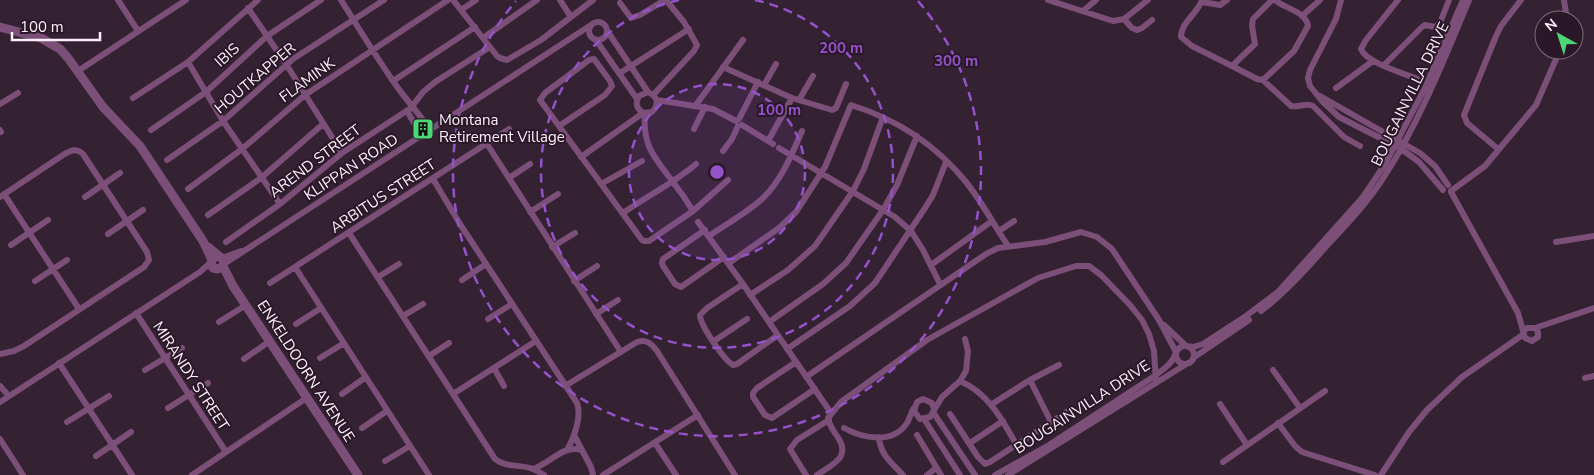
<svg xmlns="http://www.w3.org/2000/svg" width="1594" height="475" font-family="'Nunito Sans',sans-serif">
<rect width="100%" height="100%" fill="#342132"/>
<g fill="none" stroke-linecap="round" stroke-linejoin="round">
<path stroke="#7b4f77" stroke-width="6" d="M118 0 138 31
M341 0C358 27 375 55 393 81 405 99 419 113 431 131
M453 0 497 56 500 58 507 60 541 40 593 0
M560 0 571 17
M1048 0 1113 21 1124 19 1148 0
M1202 0C1198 13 1181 22 1181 37L1192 46 1232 66 1255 44 1252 26 1253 19 1272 0
M1341 0 1336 19 1310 70 1308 78 1310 86 1322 101 1339 117 1400 148 1419 162 1443 190
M1398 0 1366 40 1361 49C1366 63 1406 74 1420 80
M1564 0 1567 20
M1202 2 1220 5 1227 0
M620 3 631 18 640 15 665 0
M248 8 286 64 342 153
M461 10 476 0
M1083 11 1096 0
M1302 16 1320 0
M1124 19 1132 28 1137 30 1142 28 1152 20
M589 31a9 9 0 1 1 18 0a9 9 0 1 1-18 0Z
M608 32 648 92
M483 38 537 0
M596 40 637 99
M188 62 223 121 280 204
M1384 65 1422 27 1425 25 1435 27 1440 23 1449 0
M1232 66 1257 79 1263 80 1291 106C1299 108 1306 102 1313 106L1344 137 1360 146
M723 67 792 98 832 110 836 108 846 84
M78 71 186 0
M620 73 689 29
M1263 80 1294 51 1308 26C1306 11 1285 9 1275 0
M393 81 475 27
M764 85 776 64
M1336 88 1373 61
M653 95 694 51 697 45 684 22 666 0
M1320 96 1420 153 1435 166 1448 185
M133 98 188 62 258 0
M657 100 656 107 652 112 643 113C636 108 635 103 639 96L648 92 653 95 657 100 713 109 736 121
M799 100 813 76
M0 104 18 93
M696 105 743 40
M407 111 422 137
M645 113C642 146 655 158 673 182 680 191 687 201 693 211
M739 119 758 82
M742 125 773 144
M559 126 605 95 612 86 610 81 594 59 589 60 545 93 540 100 642 240 644 241H649L693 211 728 180
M694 129 705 107
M0 130 1 132
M151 130 206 92 267 36 321 0
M768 141 792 98
M487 144 621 352
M779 148 895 217 911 231 923 250 940 284
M1498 149 1467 123 1464 115 1496 36 1501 26 1521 0
M723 151 732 139 738 126
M581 157 643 113
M167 160 223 121 293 59 384 0
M509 178 530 164
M433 179 460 224 577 403C582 417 574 438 567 450
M601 184 642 161
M188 189 242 149 305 95 448 0
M1451 191 1485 166 1536 105 1560 50
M1451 192 1518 313 1525 338 1532 341 1538 337V332L1535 328H1527L1524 331
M4 194 79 309
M0 197 63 155C70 151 76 147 83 154L147 252 149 260 144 267 24 346 14 351 0 354
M85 197 120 173
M530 212 558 194
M623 213C647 196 674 183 696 164
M208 215 261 178 323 124
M698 222 743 284 831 413
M705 230 663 259 662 263 663 266 675 284 681 287 724 257
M999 231 1014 221
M349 233 495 459C506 468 521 464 533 469 537 470 540 473 544 475
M108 234 143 210
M709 236C726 224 747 213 763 198 781 181 792 154 802 131
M226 242 280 204 342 153 411 108 423 92 435 82 490 47
M1556 242 1594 236
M11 245 48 220
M552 247 575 233
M222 258 241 251
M729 263 779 228 796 212 825 167 851 105C896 119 936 145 966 182 982 202 994 225 1008 246
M224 264 591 25
M931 265 992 221
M295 267 429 475
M378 277 399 264
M462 280 486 264
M35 281 67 260
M574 281 597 266
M270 283 509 129
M743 284 707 308 700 315C700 325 724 360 733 365L737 364 778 335
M750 295 788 270 815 246 853 191 864 169 883 117
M1261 311C1285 293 1304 272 1323 250 1344 227 1367 204 1384 177 1419 123 1444 60 1469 0
M136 313 226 452
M596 314 618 300
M403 316 423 304
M488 319 512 304
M219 322 246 305
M769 322 823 284 846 263 883 210 897 185 917 136
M296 324 321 308
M1164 325 1186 346 1193 347 1203 344 1246 316 1278 292 1363 197 1385 164 1425 88 1463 0
M1535 328 1594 308
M714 341 747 319
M1176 355a9 9 0 1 1 18 0a9 9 0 1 1-18 0Z
M787 349 850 306 875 283 925 208 933 195 946 162
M429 356 449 343
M320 358 344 343
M1193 358 1249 320
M244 359 270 341
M796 362 757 388 753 393V397L765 415 772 418 815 389
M59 363 132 475
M494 368 504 386
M145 370 182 348
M1273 370 1300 408
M806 377 986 254 998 248 1045 242 1081 232 1097 237 1112 249 1159 320 1176 352C1173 363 1165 368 1156 375L1049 445 995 475
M1585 378 1594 376
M1030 380 1051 422
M960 381C988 393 1002 419 1016 444
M0 386 9 396
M565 386 637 342C646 339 651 343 657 351L735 475
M342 394 366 377
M453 394 536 341
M0 402 200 272 211 262
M992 404 1030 380 1059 365
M1220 404 1247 445
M168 408 208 383
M934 409 932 403 923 399 917 402 914 411 920 419 930 417 942 397 960 381 966 371 968 351 965 339
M933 412 975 475
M950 414 978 457 985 464 990 462 1068 411
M924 419 960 475
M67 422 109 396
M1278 423 1295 446 1302 452 1375 475
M362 428 387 411
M844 428C862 438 893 445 907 423 910 418 911 412 914 408
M574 435 591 467 593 475
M917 435 941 475
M879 437C880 455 892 463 903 475
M0 439 23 475
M655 443 676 475
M970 443 1003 421
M96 456 131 432
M385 461 410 446
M1223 462 1325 391
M533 469C549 464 564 444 581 450
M192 475 308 397
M603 475 698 415
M806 475 790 449 797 440 829 420
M817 475C833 464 852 457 837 436 833 430 829 425 828 418L841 402 927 340 1038 278 1076 266H1089L1101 275 1130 305 1142 320 1149 334 1154 351 1156 383
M927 475 936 468
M1008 475 1188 363
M1381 475 1409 432 1427 410 1462 377 1524 334"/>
<path stroke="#7b4f77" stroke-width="9" d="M0 27 41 38 60 49 68 58 103 107 140 146 203 241 212 260
M208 247 224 260 223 266 218 269 213 268 211 263 213 258 218 256
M223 266 233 286 358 475"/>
</g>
<circle cx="717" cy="172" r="88" fill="#9553cb" fill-opacity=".12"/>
<g fill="none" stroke="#9553cb" stroke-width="2.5" stroke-dasharray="9 6">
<circle cx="717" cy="172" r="88"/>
<path d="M755 0A176 176 0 1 1 679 0"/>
<path d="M918 1A264 264 0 1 1 516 1"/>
</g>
<defs>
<g id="building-square" transform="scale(1.125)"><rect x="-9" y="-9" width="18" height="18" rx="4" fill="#4cd676" stroke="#2a1828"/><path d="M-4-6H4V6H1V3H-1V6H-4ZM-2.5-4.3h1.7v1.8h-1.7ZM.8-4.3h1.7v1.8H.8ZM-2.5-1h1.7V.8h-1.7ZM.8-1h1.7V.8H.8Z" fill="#111"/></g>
</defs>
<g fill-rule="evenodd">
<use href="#building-square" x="423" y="129"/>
</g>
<g text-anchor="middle" stroke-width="4" stroke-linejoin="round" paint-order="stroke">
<g font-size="15" fill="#fdf0fb" stroke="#2a1828">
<text transform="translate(227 55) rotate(-42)" y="5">IBIS</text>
<text transform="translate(255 78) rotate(-40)" y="5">HOUTKAPPER</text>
<text transform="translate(307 80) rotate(-36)" y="5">FLAMINK</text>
<text transform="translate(1410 94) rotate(-64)" y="5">BOUGAINVILLA DRIVE</text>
<text transform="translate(315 161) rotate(-37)" y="5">AREND STREET</text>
<text transform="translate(351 167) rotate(-33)" y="5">KLIPPAN ROAD</text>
<text transform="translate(383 196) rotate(-33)" y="5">ARBITUS STREET</text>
<text transform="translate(306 371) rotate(57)" y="5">ENKELDOORN AVENUE</text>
<text transform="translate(191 376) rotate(57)" y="5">MIRANDY STREET</text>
<text transform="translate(1082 407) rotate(-33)" y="5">BOUGAINVILLA DRIVE</text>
</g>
<g font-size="15" fill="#fdf0fb" stroke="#2a1828" text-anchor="start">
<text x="439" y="125">Montana<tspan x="439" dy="17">Retirement Village</tspan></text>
</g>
</g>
<circle cx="717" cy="172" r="8" fill="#9553cb" stroke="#2a1828" stroke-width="2.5"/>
<g font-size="15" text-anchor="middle" font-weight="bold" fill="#9553cb" stroke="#2a1828" stroke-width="4" stroke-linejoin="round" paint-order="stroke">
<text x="841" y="53">200 m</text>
<text x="956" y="66">300 m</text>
<text x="779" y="115">100 m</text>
</g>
<g transform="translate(1559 35) rotate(321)"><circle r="24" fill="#2a1828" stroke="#7e6e7c"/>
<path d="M0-4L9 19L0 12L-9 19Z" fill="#4cd676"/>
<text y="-8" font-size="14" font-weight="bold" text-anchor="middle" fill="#fdf0fb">N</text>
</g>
<path d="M12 32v8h88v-8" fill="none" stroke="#fdf0fb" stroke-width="2.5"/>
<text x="20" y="32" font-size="15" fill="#fdf0fb" stroke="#2a1828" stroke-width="4" paint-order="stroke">100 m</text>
</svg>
